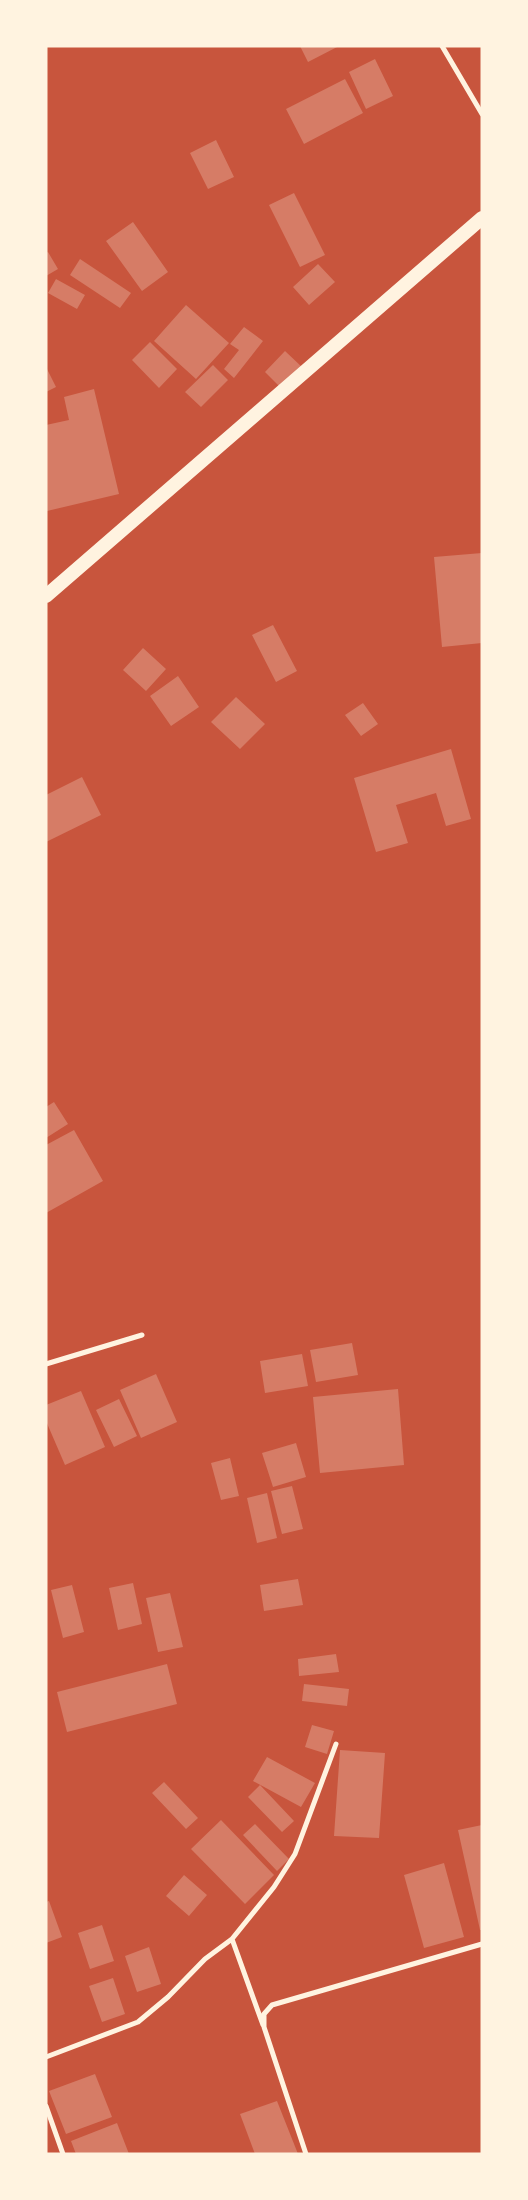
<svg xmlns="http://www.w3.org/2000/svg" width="528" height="2200" font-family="'Asap Condensed',sans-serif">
<rect width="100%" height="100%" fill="#c8553d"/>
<path fill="#d67c66" d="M300 46H339L308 62Z
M375 59 393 96 366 109 349 72Z
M345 79 363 113 304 144 286 109Z
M216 140 234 177 208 189 190 153Z
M294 193 325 255 300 267 269 205Z
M133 222 168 272 142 291 106 241Z
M48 252 58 269 46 276V253Z
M80 259 131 293 120 308 70 275Z
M318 264 335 282 309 305 293 287Z
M56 279 85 295 77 309 48 293Z
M186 305 229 343 196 379 154 341Z
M244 327 263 341 234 378 224 369 239 350 230 344Z
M150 342 177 369 159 388 132 360Z
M285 351 303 368 282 389 265 372Z
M213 365 228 380 201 407 185 392Z
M46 367 56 387 46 392Z
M94 389 119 494 47 511 46 425 69 420 64 397Z
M482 553V643L442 647 434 557Z
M273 625 297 671 276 682 252 635Z
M143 648 166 669 146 691 123 670Z
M178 676 199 707 171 726 150 696Z
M236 697 265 724 240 749 211 722Z
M363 703 378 724 361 736 345 715Z
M451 749 471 819 446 826 436 793 396 805 408 843 376 852 354 778Z
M82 777 101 815 46 842V795Z
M54 1102 68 1124 46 1138V1107Z
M74 1130 103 1181 46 1213V1145Z
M352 1343 358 1375 316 1382 310 1350Z
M302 1354 308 1386 265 1393 260 1361Z
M156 1374 177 1422 141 1438 120 1390Z
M398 1389 404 1465 320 1473 313 1397Z
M81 1391 105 1447 65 1465 46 1421V1405Z
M119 1399 137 1436 114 1447 96 1410Z
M296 1443 306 1477 273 1487 262 1453Z
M230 1458 239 1496 221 1500 211 1463Z
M292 1486 303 1529 282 1534 271 1491Z
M267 1493 277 1538 257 1543 247 1498Z
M298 1579 303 1605 264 1611 260 1585Z
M133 1583 142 1624 118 1630 109 1588Z
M72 1585 84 1632 63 1638 51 1590Z
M170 1593 183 1647 158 1652 146 1598Z
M336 1654 339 1672 299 1676 298 1659Z
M167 1664 177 1704 67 1732 57 1692Z
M304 1684 349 1689 347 1706 302 1701Z
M312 1725 334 1731 327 1754 305 1747Z
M340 1750 385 1753 379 1838 334 1836Z
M267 1757 315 1783 301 1807 253 1781Z
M164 1782 198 1818 186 1829 152 1793Z
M260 1785 294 1821 282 1832 248 1797Z
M221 1820 274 1875 245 1904 191 1849Z
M255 1824 289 1859 277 1871 243 1835Z
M482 1825V1930H480L458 1830Z
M444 1863 464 1937 424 1948 404 1875Z
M184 1875 207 1895 189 1916 166 1896Z
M49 1901 62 1937 46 1943V1902Z
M102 1925 114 1961 90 1969 78 1933Z
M149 1947 161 1984 137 1992 125 1956Z
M113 1978 125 2014 102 2022 89 1986Z
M95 2074 112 2117 66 2134 49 2091Z
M277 2101 298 2154H255L240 2114Z
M117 2123 129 2154H76L71 2141Z"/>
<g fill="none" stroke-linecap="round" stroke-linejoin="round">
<path stroke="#fff3e0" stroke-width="5" d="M442 46 482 114
M46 1364 142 1335
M232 1939 263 2025
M46 2057 138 2022 168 1997 205 1959 232 1939 274 1887 295 1854 336 1744
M46 2106 63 2154
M306 2154 264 2027V2014L272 2005 482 1944"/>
<path stroke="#fff3e0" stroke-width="14" d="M46 596 482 218"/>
</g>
<rect width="528" height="2200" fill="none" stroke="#fff3e0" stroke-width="95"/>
</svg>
